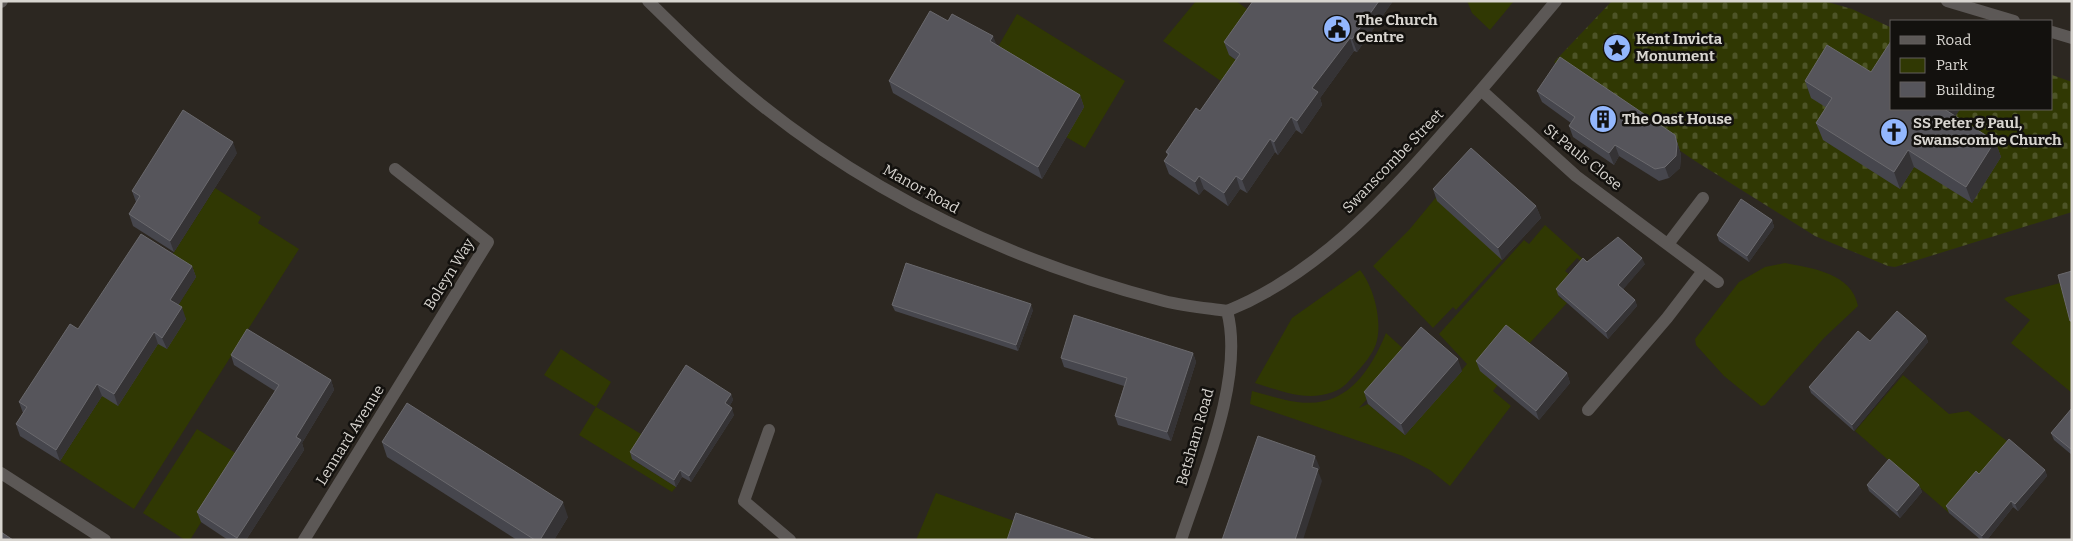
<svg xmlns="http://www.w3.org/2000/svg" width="2073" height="541" font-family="Bitter,serif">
<defs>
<pattern id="cemetery-stones" width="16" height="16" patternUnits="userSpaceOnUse" patternTransform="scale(1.25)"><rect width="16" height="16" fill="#303803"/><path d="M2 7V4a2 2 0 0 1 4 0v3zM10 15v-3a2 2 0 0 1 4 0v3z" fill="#4d5427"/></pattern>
</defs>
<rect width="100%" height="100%" fill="#2c2721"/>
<path fill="#303803" d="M1196 1H1236L1273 28 1229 55 1245 67 1231 88 1163 41Z
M1467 1H1514L1490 30 1472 13Z
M1017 14 1125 81 1085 148 1066 137 969 97Z
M1461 167 1502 260 1456 310 1453 307 1433 328 1373 266 1409 230Z
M215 188 261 217 258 223 299 249 134 509 60 461 102 396 158 343 167 349 174 312 196 277 169 260Z
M1545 225 1595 270 1594 272 1577 258 1565 271 1582 285 1558 296 1567 303 1526 347 1493 391 1511 406 1450 486 1430 470 1403 456 1250 404 1252 391C1267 395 1282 400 1297 402 1346 409 1370 372 1386 333L1408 353 1359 408 1368 404 1405 435 1467 364 1439 334 1524 240 1529 244Z
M1785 263C1811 268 1852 273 1858 306L1824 338 1765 405 1761 406 1724 376 1696 345 1695 339 1739 282 1765 267Z
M1360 270C1374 287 1383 322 1376 344 1372 355 1364 364 1357 372 1350 380 1343 389 1333 392 1306 402 1281 391 1255 383L1292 318Z
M2060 283 2072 325V393L2011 343 2030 320 2004 299 2007 297Z
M561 349 611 382 596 407 646 437 632 459 676 487 672 492 579 435 596 407 544 375Z
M1903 375 1949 414 1968 411 2012 445 1978 478 1949 513 1855 431Z
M197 429 242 457 190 540H185L143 513Z
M936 493 1017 522 1015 540H916Z"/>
<path fill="url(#cemetery-stones)" d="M1612 1H1824L1852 9 1892 28V109H2052V75L2072 82V212L1895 267 1888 266 1815 236 1692 159 1554 62Z"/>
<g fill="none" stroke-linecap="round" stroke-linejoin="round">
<path stroke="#5c5856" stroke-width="12" d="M648 1C679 31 709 62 742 89 864 192 1010 261 1164 301 1184 306 1206 308 1227 311
M1947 1 2014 21
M1 2 2 1
M2052 32 2072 38
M1481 90 1576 176 1718 282
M1668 244 1703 198
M1227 311C1316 275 1383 202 1445 131 1483 89 1519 45 1556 1
M1588 410 1667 318 1703 271
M769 430 744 501 790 540
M1 473 105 540
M304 540 488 242 395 169
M1181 540C1202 476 1245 377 1227 311"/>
</g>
<path fill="#46464d" d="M1253 1H1393L1357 52 1354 51 1320 98 1322 105 1302 134 1296 130 1278 155 1275 152 1247 193 1240 189 1228 206 1204 189 1199 195 1169 174 1164 161 1168 156 1166 152 1200 111 1236 60 1229 55 1224 42Z
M948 21 997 45 1080 95 1084 107 1042 179 893 93 889 81Z
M1871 72 1960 109 1955 116 1995 141 2001 157 1972 203 1914 167 1900 189 1823 140 1816 123 1827 108 1811 98 1805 81Z
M1537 91 1675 135 1681 155 1680 168 1669 178 1659 181 1619 156 1614 165 1573 137 1569 126 1571 123 1542 102Z
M237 153 174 252 133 226 129 214 136 202 132 191Z
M1433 189 1536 206 1541 218 1502 260 1437 201Z
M1772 220 1774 227 1749 262 1719 241 1717 235Z
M1587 262 1645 264 1623 289 1635 300 1637 306 1608 339 1558 295 1556 289Z
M192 266 196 277 178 305 186 319 167 349 158 344 118 406 102 396 60 461 20 436 16 424 23 413 19 402Z
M892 305 1033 310 1018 351 895 311Z
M1926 336 1928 342 1854 431 1811 393 1809 387Z
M1193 353 1196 362 1171 441 1118 425 1115 416 1124 386 1064 367 1061 358Z
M231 355 331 380 334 390 302 443 304 450 246 540H228L201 522 197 512 275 391 234 365Z
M1476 361 1567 373 1570 383 1539 420 1480 371Z
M1462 371 1405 435 1368 404 1364 392Z
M731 394 733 400 729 407 734 415 691 482 682 477 676 487 632 459 630 452Z
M2072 408V455L2054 440 2051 433Z
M382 442 568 517 554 540H517L387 457Z
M2045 470 2047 476 2018 511 2013 507 1987 540H1981L1949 513 1946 506 1979 474Z
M1867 485H1919L1922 492 1900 518 1869 491Z"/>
<path fill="#353335" d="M1379 1H1393L1357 52 1352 39Z
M993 36 998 48 990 41Z
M1350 38 1354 51 1320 98 1322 105 1302 134 1297 121 1312 88Z
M1080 95 1084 107 1042 179 1038 167Z
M1944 109H1960L1950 125Z
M1291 117 1296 130 1278 155 1274 142Z
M1675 135 1681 155 1680 168 1669 178 1665 167Z
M1270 139 1275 152 1247 193 1242 180Z
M1995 141 2001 157 1972 203 1966 187Z
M233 142 237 153 174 252 170 241Z
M1615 145 1619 156 1614 165 1609 153Z
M1908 150 1914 167 1900 189 1894 172Z
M1199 176 1204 189 1199 195 1195 182Z
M1236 176 1240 189 1228 206 1224 193Z
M1536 206 1541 218 1502 260 1498 248Z
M1772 220 1774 227 1749 262 1747 256Z
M1642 258 1645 264 1621 292 1618 285Z
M192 266 196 277 174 312 170 300Z
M1635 300 1637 306 1608 339 1606 332Z
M1031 304 1033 310 1018 351 1016 345Z
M182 307 186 319 167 349 162 338Z
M154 332 158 344 118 406 114 394Z
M1926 336 1928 342 1854 431 1852 425Z
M1193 353 1196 362 1171 441 1167 432Z
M1458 359 1462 371 1405 435 1401 424Z
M1567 373 1570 383 1539 420 1536 411Z
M331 380 334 390 302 443 304 450 246 540H238L237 538 296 437Z
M97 384 102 396 60 461 56 450Z
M731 394 733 400 727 410 725 403Z
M732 408 734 415 691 482 689 476Z
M1315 456 1320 468 1318 471 1322 481 1303 540H1295L1312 467Z
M680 470 682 477 676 487 674 480Z
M2045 470 2047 476 2018 511 2015 504Z
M1919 485 1922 492 1900 518 1897 511Z
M2011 501 2013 507 1987 540H1983L1982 536Z
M563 502 568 517 554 540H540Z"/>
<path fill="#56555b" stroke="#6a696d" d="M1253 1H1379L1352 39 1350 38 1312 88 1318 92 1297 121 1291 117 1274 142 1270 139 1242 180 1236 176 1224 193 1199 176 1195 182 1164 161 1169 154 1166 152 1196 108 1200 111 1240 54 1224 42Z
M930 11 948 21 952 14 993 36 990 41 1080 95 1038 167 889 81Z
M1891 41 1892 42V109H1944L1995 141 1966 187 1908 150 1894 172 1816 123 1832 98 1805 81 1827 45 1871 72Z
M1560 57 1675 135 1677 144 1676 156 1665 167 1655 169 1615 145 1609 153 1569 126 1575 117 1537 91Z
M183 110 233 142 170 241 129 214 140 196 132 191Z
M1471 148 1536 206 1498 248 1433 189Z
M1741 199 1772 220 1747 256 1717 235Z
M141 234 192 266 170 300 182 307 162 338 154 332 114 394 97 384 56 450 16 424 27 407 19 402 70 324 78 329Z
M1618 237 1642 258 1618 285 1635 300 1606 332 1556 289 1583 258 1587 262Z
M906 263 1031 304 1016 345 892 305Z
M2072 271V321H2070L2058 275Z
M1897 311 1926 336 1852 425 1809 387 1858 331 1870 341Z
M1074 315 1193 353 1167 432 1115 416 1127 378 1061 358Z
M1506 325 1567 373 1536 411 1476 361Z
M1421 327 1458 359 1401 424 1364 392Z
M247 329 331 380 296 437 301 440 237 538 197 512 279 385 231 355Z
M686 365 731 394 725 403 732 408 689 476 680 470 674 480 630 452Z
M407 403 563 502 540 540H535L382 442Z
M2072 408V450L2051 433Z
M1258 436 1315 456 1312 467 1318 469 1295 540H1222Z
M2009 439 2045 470 2015 504 2011 501 1982 536 1946 506 1976 471 1979 474Z
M1889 459 1919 485 1897 511 1867 485Z
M1016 513 1096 540H1007Z
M1 532 13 540H1Z"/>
<defs>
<g id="civic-disc" transform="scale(1.4375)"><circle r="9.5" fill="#93b7fd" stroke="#13110e"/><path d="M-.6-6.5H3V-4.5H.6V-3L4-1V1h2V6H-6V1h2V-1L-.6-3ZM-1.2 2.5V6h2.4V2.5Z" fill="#111"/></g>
<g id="sight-disc" transform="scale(1.4375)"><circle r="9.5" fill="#93b7fd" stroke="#13110e"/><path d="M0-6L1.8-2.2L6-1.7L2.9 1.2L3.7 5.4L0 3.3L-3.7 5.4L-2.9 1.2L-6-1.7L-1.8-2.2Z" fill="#111"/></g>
<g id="building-disc" transform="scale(1.4375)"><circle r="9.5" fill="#93b7fd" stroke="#13110e"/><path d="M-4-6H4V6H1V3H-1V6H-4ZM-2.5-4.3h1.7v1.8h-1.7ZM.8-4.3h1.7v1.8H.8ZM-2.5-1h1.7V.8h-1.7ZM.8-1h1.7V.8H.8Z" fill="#111"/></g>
<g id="church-disc" transform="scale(1.4375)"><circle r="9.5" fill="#93b7fd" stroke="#13110e"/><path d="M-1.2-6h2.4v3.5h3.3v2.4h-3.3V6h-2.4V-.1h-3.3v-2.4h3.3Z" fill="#111"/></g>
</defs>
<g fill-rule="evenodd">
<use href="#civic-disc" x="1337" y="29"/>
<use href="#sight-disc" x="1617" y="48"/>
<use href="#building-disc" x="1603" y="119"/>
<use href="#church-disc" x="1894" y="132"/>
</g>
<g text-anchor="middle" stroke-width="5" stroke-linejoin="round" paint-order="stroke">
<g font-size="15" font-weight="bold" fill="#d8d5d0" stroke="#13110e" text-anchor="start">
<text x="1356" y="25">The Church<tspan x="1356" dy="17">Centre</tspan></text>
<text x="1636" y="44">Kent Invicta<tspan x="1636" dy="17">Monument</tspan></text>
<text x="1622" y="124">The Oast House</text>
<text x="1913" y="128">SS Peter &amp; Paul,<tspan x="1913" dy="17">Swanscombe Church</tspan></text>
</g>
<g font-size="15" fill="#d8d5d0" stroke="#13110e">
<text transform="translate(1583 157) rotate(39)" y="5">St Pauls Close</text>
<text transform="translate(1393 161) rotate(-46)" y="5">Swanscombe Street</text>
<text transform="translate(921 189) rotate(29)" y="5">Manor Road</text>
<text transform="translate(449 274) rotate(-58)" y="5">Boleyn Way</text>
<text transform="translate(350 435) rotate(-58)" y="5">Lennard Avenue</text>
<text transform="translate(1195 437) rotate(-74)" y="5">Betsham Road</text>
</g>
</g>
<rect width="2073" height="541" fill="none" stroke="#d8d5d0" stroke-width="5"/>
<rect x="1890" y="20" width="162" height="90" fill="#13110e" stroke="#625f5c"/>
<rect x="1900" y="36" width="25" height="8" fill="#5c5856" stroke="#625f5c"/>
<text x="1936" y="45" font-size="15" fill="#d8d5d0">Road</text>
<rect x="1900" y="58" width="25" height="15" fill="#303803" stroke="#625f5c"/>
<text x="1936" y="70" font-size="15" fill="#d8d5d0">Park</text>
<rect x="1900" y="82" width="25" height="15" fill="#56555b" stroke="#625f5c"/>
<text x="1936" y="95" font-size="15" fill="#d8d5d0">Building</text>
</svg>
